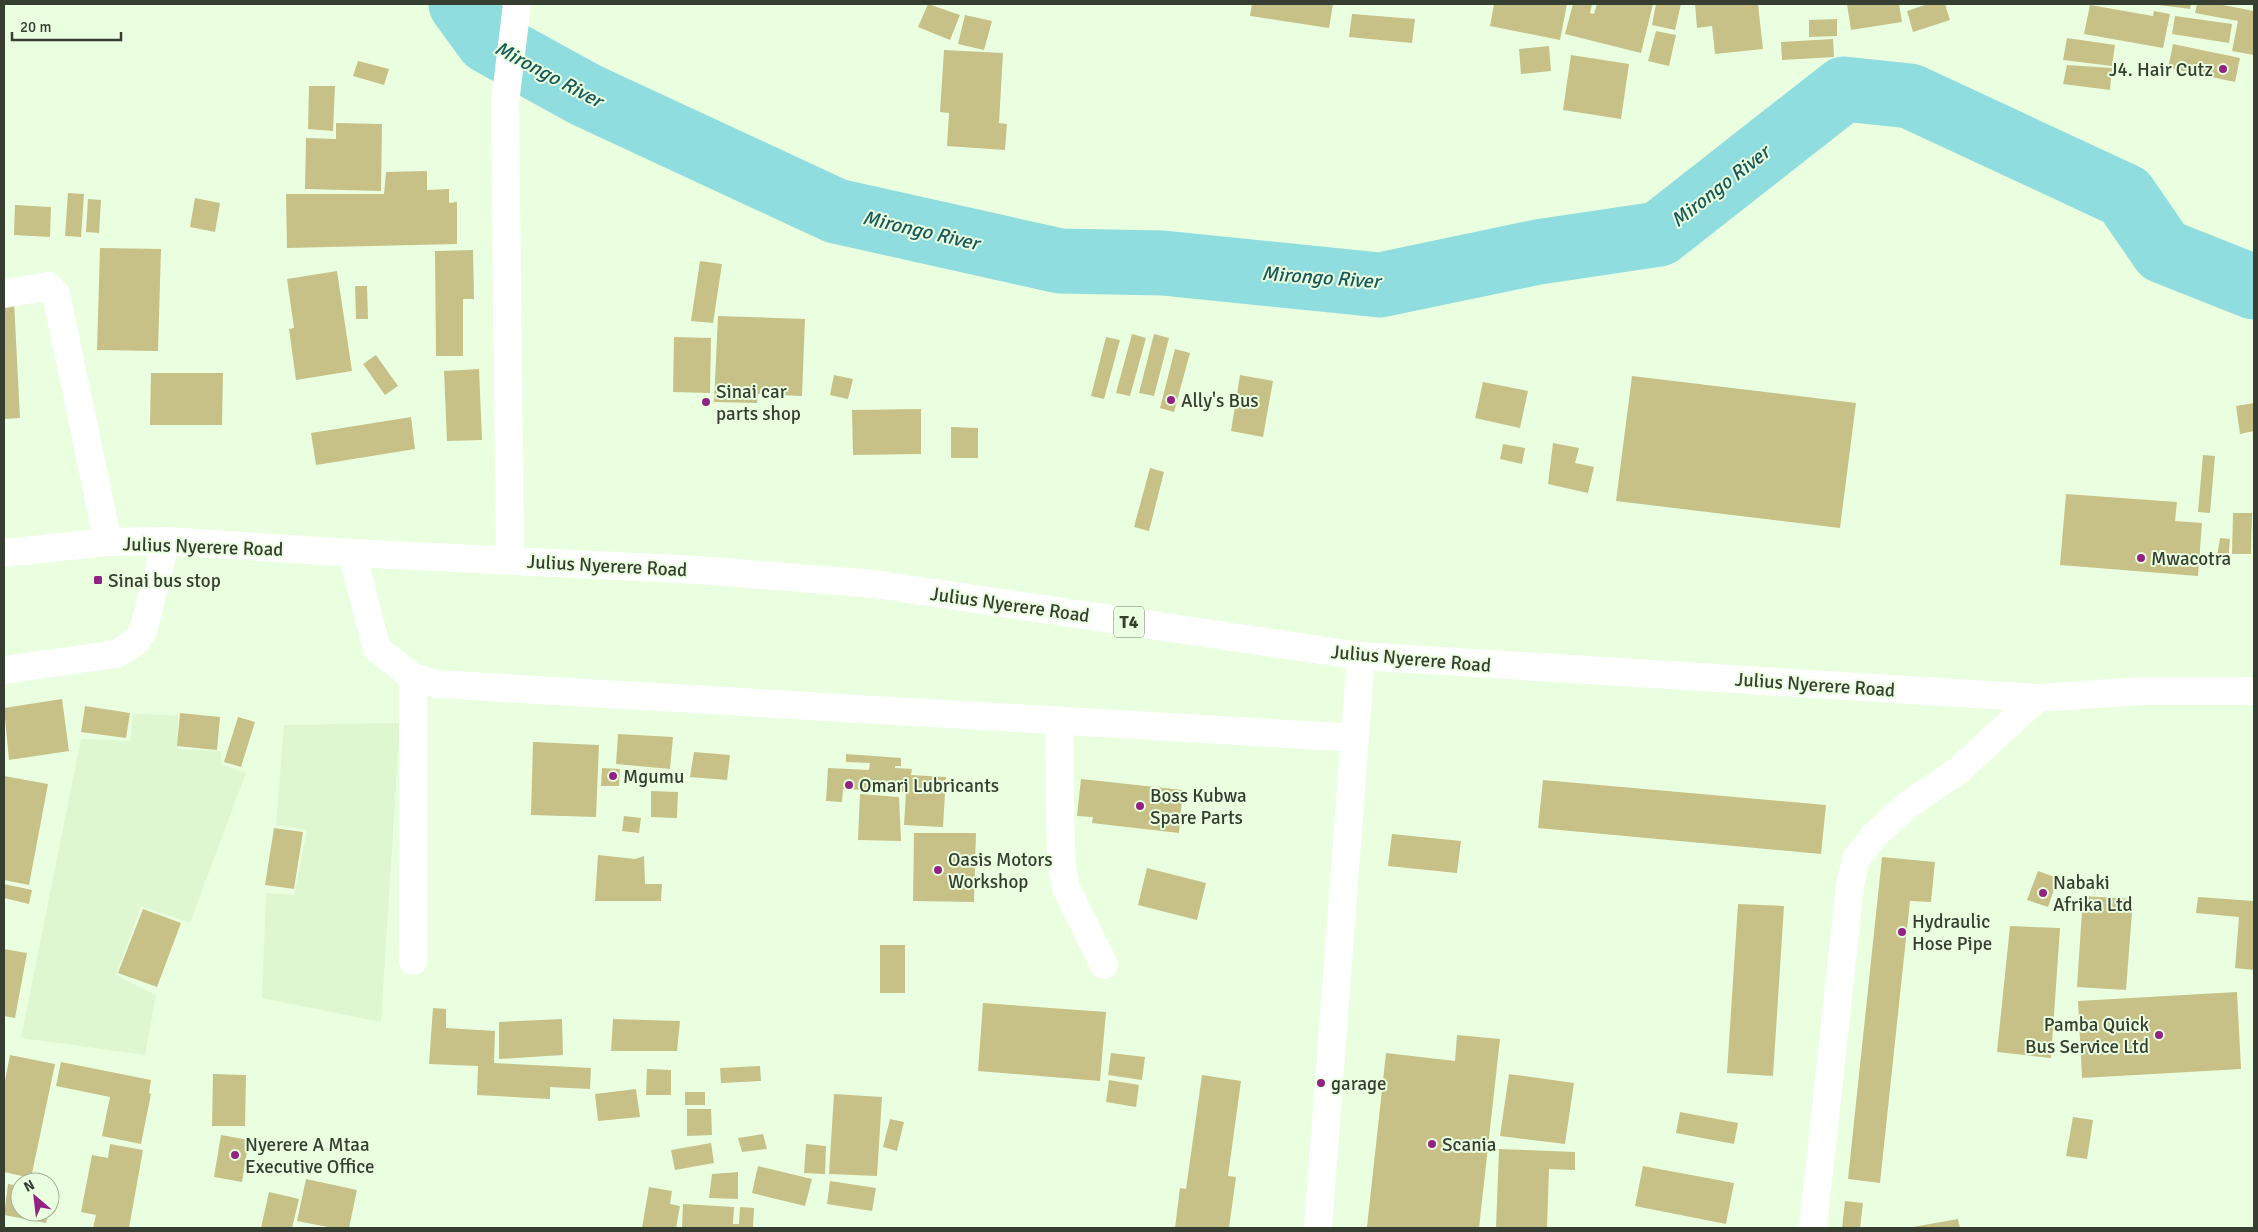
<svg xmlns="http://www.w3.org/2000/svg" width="2258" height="1232" font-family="Signika,sans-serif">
<rect width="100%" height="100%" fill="#eaffdf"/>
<path fill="#def7d0" d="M133 714 178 715V749L221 751V764L246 773 190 923 141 906 116 975 156 995 145 1055 21 1038 81 739 130 741Z
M400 723 381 1022 262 998 266 893 294 895 307 830 276 825 284 725Z"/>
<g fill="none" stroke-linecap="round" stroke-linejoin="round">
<path stroke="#90dde0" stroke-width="65" d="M461 4 488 41 586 95 836 211 1060 261 1163 263 1380 285 1538 252 1659 234 1844 89 1910 96 2125 196 2163 251 2254 287"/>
</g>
<path fill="#c7c188" d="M928 4 960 15 950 40 918 27Z
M1252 4H1333L1329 28 1250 16Z
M1494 4H1567L1560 40 1490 26Z
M1573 4H1592L1590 13 1594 14 1597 4H1653L1641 53 1565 34Z
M1656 4H1681L1675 30 1652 25Z
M1695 4H1758L1763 49 1715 54 1712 26 1697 28Z
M1847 4H1899L1902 22 1851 30Z
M1928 4H1945L1950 20 1913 32 1907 11Z
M2151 4H2191L2190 9Z
M2197 4H2218L2254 11V55L2232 51 2238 21 2195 13Z
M2090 5 2153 16 2154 11 2170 14 2163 48 2084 34Z
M1352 14 1415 19 1412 43 1349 37Z
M965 15 992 21 984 50 958 44Z
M2175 16 2232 24 2229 43 2172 34Z
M1837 19V36L1809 37V20Z
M1656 31 1676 35 1669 66 1648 61Z
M2067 38 2115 45 2112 66 2063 60Z
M1833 39 1834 57 1782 60 1781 42Z
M2173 44 2240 58 2235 82 2168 68Z
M1549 46 1551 71 1521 74 1519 49Z
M944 50 1003 53 999 123 1007 124 1005 150 947 146 949 113 940 112Z
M1571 55 1629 64 1621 119 1563 110Z
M358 61 389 69 384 85 353 76Z
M2067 65 2112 68 2110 90 2063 84Z
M309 86H335L333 131 308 129Z
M336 123 382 124 381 191 305 189 306 138 336 139Z
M427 171V190L449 189V203L457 202V244L287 248 286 194H384L386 172Z
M68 193 84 194 81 237 65 236Z
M195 198 220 203 215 232 190 227Z
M88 199 101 200 99 233 86 232Z
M15 205 51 207 50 237 14 235Z
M100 248 161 249 158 351 97 350Z
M473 250 474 299H463V356H436L435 251Z
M700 261 722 264 713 323 691 321Z
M337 271 352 371 296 380 289 329 294 328 287 279Z
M355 286H367L368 319H356Z
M14 301 20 418 4 419V302Z
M718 316 805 319 802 396 758 394 757 403 714 402Z
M1132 334 1146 338 1130 396 1116 393Z
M1154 334 1169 338 1154 396 1139 393Z
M674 337 711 338 710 393 673 392Z
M1106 337 1120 340 1104 399 1091 396Z
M1175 349 1190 353 1174 412 1160 408Z
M376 355 398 386 385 395 363 364Z
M479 369 482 440 447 441 444 371Z
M151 373H223L222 425H150Z
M834 375 853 379 848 399 830 395Z
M1240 375 1273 381 1263 437 1231 431Z
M1632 376 1856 403 1840 528 1616 501Z
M1483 382 1528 391 1520 428 1475 418Z
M2254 403V431L2240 434 2236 406Z
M921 409V454L853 455 852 410Z
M411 417 415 449 316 465 311 433Z
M951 427 978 428V458H951Z
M1553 443 1579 448 1575 463 1594 467 1588 493 1548 484Z
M1503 444 1525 448 1522 464 1500 459Z
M2203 455 2215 456 2210 513 2198 512Z
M1150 468 1164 472 1149 531 1134 527Z
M2066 494 2177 502 2175 521 2202 523 2198 576 2060 565Z
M2233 513H2252L2251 554H2232Z
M2220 538 2230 539 2228 563 2216 562Z
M62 699 69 751 9 760 4 708Z
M85 706 130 713 126 738 81 732Z
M180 713 220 717 217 750 177 746Z
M238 717 255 722 241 767 224 762Z
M618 734 673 737 670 769 616 764Z
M533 742 599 745 596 817 531 815Z
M694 752 730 755 727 780 690 777Z
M846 754 901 758V766H895V768L912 769 911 775 946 777 943 827 904 825 906 792 843 789 842 802 826 801 828 768 869 770 870 763 846 762Z
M602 768 620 769 619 786H601Z
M665 772V783H647V773Z
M4 776 48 784 29 885 4 880Z
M1081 779 1183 790 1179 833 1092 823 1093 817 1077 816Z
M1543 780 1826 805 1821 854 1538 828Z
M651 791 678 792 677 818 651 817Z
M860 794 899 797 901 841 858 840Z
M624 816 641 818 639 833 622 831Z
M274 828 303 832 294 889 265 885Z
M914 833H976L974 902 913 901Z
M1392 834 1461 841 1457 873 1388 866Z
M598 855 635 859 644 856 645 884H662L661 901H595Z
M1882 857 1935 862 1931 902 1910 901 1880 1183 1848 1179Z
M1147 868 1206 883 1197 920 1138 905Z
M2038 871 2058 878 2048 907 2027 900Z
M4 884 32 890 29 904 4 898Z
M2083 896 2133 899 2126 990 2077 987Z
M2198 897 2254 901V970L2235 968 2239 917 2196 913Z
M1738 904 1784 906 1773 1076 1727 1073Z
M143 909 181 923 157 987 118 973Z
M2010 926 2060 928 2051 1058 1997 1052Z
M880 945H905V993H880Z
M4 949 27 953 15 1018 4 1016Z
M2237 992 2241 1069 2082 1078 2078 1001Z
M983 1003 1106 1012 1100 1081 978 1071Z
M433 1008 446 1009V1028L495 1031 494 1063 591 1068 590 1089 550 1087V1099L477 1095 478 1066 429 1064Z
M562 1019 563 1055 499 1059V1022Z
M613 1019 680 1021 677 1051H611Z
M1457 1035 1500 1039 1479 1228 1367 1227 1386 1053 1455 1061Z
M1111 1053 1145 1057 1142 1080 1108 1075Z
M10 1055 55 1064 31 1178 4 1172V1086Z
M61 1062 151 1080 149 1093 151 1094 141 1144 102 1136 110 1097 56 1086Z
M760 1066 761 1081 721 1083 720 1068Z
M647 1069 671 1070V1095H646Z
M213 1074 246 1075 245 1126H212Z
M1509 1074 1574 1083 1565 1144 1500 1136Z
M1202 1075 1241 1081 1228 1176 1236 1177 1229 1228H1175L1180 1188 1186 1189Z
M1109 1080 1139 1085 1136 1107 1106 1102Z
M636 1089 640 1117 598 1121 595 1094Z
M685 1092H705V1105H685Z
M834 1094 882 1097 877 1176 829 1174Z
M687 1109H711L712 1135 687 1136Z
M1680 1112 1738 1123 1734 1144 1676 1133Z
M2073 1117 2093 1120 2087 1159 2066 1156Z
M890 1119 904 1122 897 1151 883 1147Z
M763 1134 767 1149 742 1152 738 1138Z
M221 1135 249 1140 242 1182 214 1177Z
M711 1143 714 1163 675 1170 671 1150Z
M110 1144 143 1150 129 1228H93L96 1215 81 1212 92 1155 108 1158Z
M806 1144 826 1146 825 1174 804 1173Z
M1499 1149 1575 1152V1170L1549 1169 1547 1228H1496Z
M758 1166 812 1179 805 1206 752 1193Z
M1643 1166 1734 1183 1726 1224 1635 1206Z
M738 1172V1199L709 1198 712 1174Z
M306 1179 357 1190 349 1228H333L297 1221Z
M830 1181 876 1188 872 1211 827 1204Z
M8 1184 20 1186V1212H49L46 1223 4 1215Z
M649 1187 672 1191 670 1204 680 1206 676 1228H642Z
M269 1192 299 1199 292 1228H261Z
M1845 1201 1863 1203 1860 1228H1842Z
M683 1204 734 1207 733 1224H739L740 1207 754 1208 753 1228H682Z
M1958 1219 1960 1228H1913V1227Z"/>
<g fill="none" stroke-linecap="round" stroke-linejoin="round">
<path stroke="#fff" stroke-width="28" d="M4 294 48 286 56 294 108 542
M352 553 377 649 413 677 436 684 1355 738
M510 561 505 103 517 4
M4 670 116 654 134 643 143 631 166 541
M413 677V961
M1059 720 1061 861 1066 888 1104 965
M1318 1228 1361 656
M1813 1228 1850 885 1856 859 1873 837 1905 807 1959 770 2037 698"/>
<path stroke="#fff" stroke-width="28" d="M4 553 108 542 166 541 352 553 699 570 874 584 1361 656 2037 698 2142 691H2254"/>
</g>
<g fill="#932383" stroke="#eaffdf" stroke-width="2">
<circle cx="2223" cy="69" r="5"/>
<circle cx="1171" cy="400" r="5"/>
<circle cx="706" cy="402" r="5"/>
<circle cx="2141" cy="558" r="5"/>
<rect x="93" y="575" width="10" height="10" rx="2.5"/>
<circle cx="613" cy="776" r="5"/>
<circle cx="849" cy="785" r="5"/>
<circle cx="1140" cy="806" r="5"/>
<circle cx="938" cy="870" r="5"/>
<circle cx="2043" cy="893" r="5"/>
<circle cx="1902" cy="932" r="5"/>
<circle cx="2159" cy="1035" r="5"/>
<circle cx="1321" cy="1083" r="5"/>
<circle cx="1432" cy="1144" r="5"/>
<circle cx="235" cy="1155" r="5"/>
</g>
<g text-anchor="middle" stroke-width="4" stroke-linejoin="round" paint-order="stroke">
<rect fill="#eaffdf" stroke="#6c7866" stroke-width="1" x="1114" y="606.5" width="30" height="31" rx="4"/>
<g font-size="18" font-weight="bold" fill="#363e32">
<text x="1129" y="628">T4</text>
</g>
<g font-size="19" fill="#363e32" stroke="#eaffdf" text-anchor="start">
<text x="2213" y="76" text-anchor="end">J4. Hair Cutz</text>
<text x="716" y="398">Sinai car<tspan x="716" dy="22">parts shop</tspan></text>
<text x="1181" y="407">Ally's Bus</text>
<text x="2151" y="565">Mwacotra</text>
<text x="108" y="587">Sinai bus stop</text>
<text x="623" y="783">Mgumu</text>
<text x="859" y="792">Omari Lubricants</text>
<text x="1150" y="802">Boss Kubwa<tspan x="1150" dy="22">Spare Parts</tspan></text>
<text x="948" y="866">Oasis Motors<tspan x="948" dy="22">Workshop</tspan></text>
<text x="2053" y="889">Nabaki<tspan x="2053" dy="22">Afrika Ltd</tspan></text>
<text x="1912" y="928">Hydraulic<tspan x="1912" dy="22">Hose Pipe</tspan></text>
<text x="2149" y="1031" text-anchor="end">Pamba Quick<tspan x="2149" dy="22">Bus Service Ltd</tspan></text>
<text x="1331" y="1090">garage</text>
<text x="245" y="1151">Nyerere A Mtaa<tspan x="245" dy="22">Executive Office</tspan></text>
<text x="1442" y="1151">Scania</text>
</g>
<g font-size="19" fill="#363e32" stroke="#eaffdf">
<text transform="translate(203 546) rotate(2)" y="7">Julius Nyerere Road</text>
<text transform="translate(607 565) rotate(3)" y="7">Julius Nyerere Road</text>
<text transform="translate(1010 604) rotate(8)" y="7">Julius Nyerere Road</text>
<text transform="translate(1411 658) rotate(5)" y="7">Julius Nyerere Road</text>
<text transform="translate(1815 684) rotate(4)" y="7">Julius Nyerere Road</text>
</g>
<g font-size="20" font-style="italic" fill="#17585b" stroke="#eaffdf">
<text transform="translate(549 74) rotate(28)" y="7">Mirongo River</text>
<text transform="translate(1720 186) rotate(-38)" y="7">Mirongo River</text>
<text transform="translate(921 230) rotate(13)" y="7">Mirongo River</text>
<text transform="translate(1321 277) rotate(4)" y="7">Mirongo River</text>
</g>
</g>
<rect width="2258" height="1232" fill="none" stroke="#363e32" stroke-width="10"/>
<g transform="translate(35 1197) rotate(332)"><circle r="24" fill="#eaffdf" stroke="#a2b29a"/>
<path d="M0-4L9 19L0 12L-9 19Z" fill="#932383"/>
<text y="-8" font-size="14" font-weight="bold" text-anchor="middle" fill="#363e32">N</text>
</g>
<path d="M12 32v8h109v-8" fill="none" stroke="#363e32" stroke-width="2.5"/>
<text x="20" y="32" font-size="15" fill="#363e32" stroke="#eaffdf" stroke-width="4" paint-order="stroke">20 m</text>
</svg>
